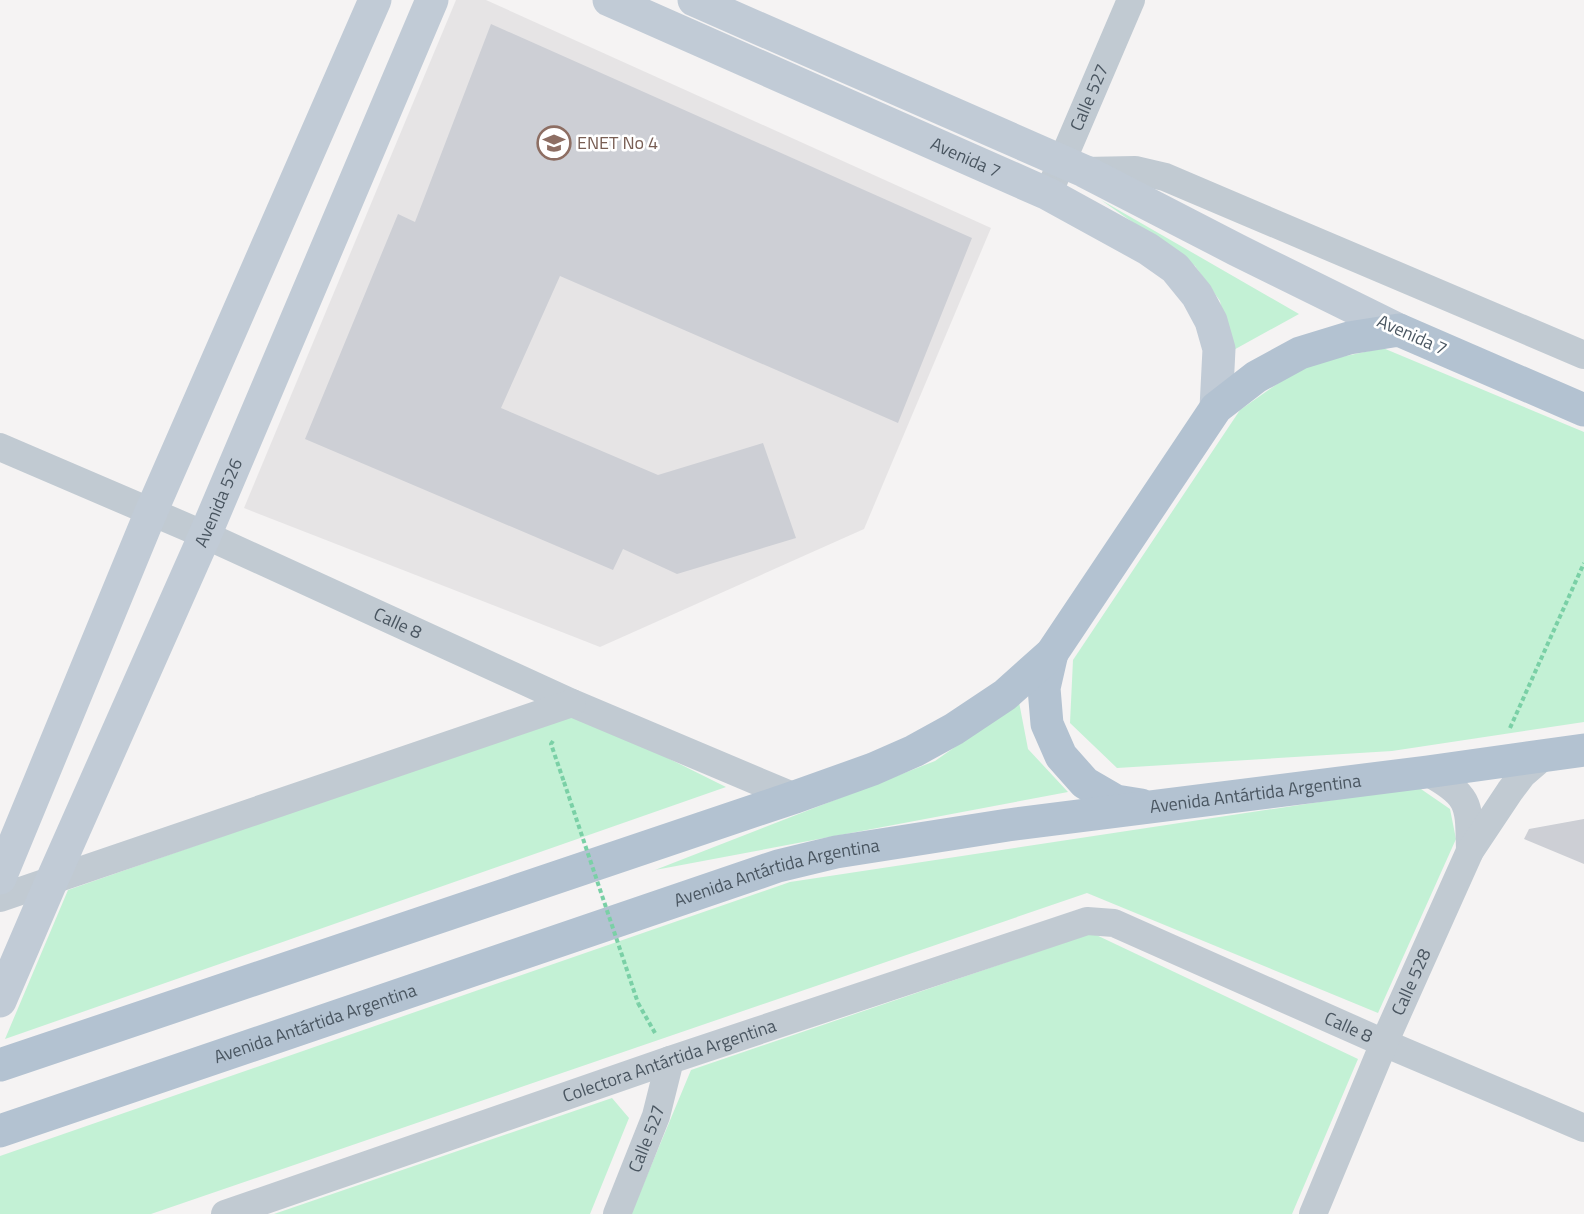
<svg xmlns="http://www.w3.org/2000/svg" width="1584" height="1214" font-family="'Titillium Web',sans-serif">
<rect width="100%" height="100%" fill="#f5f3f3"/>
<path fill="#e6e4e5" d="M456 0H486L991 228 864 529 600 647 244 508Z"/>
<path fill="#c3f1d5" d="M1101 200 1299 314 1230 352 1220 301 1195 266Z
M1383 348 1584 432V722L1392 751 1117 768 1070 723 1073 660 1240 410 1304 365Z
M1019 702 1028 749 1068 792 655 870 935 761Z
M577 713 726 787 5 1039 68 890Z
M1418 787 1450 809 1456 839 1378 1013 1087 893 151 1214H0V1156L790 882Z
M1092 933 1358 1059 1292 1214H631L691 1070Z
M612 1098 629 1118 590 1214H274Z"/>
<path fill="#cdcfd5" d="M491 24 972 238 898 423 560 276 501 408 658 475 763 443 796 538 677 574 623 549 613 570 305 439 398 214 415 222Z
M1584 819V864L1524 839 1529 829Z"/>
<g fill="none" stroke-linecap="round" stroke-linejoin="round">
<path stroke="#7ad0a6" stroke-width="4" stroke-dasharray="4.5 3" stroke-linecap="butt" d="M1510 728 1584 563
M553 741 551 744 564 782
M638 1003 655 1033"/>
<g stroke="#c1cad2" stroke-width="28">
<path d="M1084 171 1135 170 1165 177 1584 355"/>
<path id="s1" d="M1048 194 1131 0"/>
<path id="s2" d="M0 447 205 535 572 703 795 797"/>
<path d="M1427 772C1471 796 1469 804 1470 851"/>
<path d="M0 898 572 703"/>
<path id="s3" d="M225 1214 670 1060 1087 921 1114 923 1384 1043 1584 1128"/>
<path id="s4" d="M617 1214 656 1116 670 1060"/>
<path id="s5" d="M1313 1214 1384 1043 1470 851 1510 791 1522 775 1544 756"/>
</g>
<g stroke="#c1cbd6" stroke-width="33">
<path id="s6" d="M609 0 1048 194 1148 249 1175 268 1197 295 1211 321 1219 349 1216 408"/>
<path d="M694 0 1084 171 1237 250 1399 330"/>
<path d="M0 878 151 512 375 0"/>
<path id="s7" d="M0 1001 52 880 205 535 432 0"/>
</g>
<g stroke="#b3c2d1" stroke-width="33">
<path d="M1052 653 1044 688 1047 724 1061 756 1085 783 1116 801 1141 805"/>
<path d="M0 1065 795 797 873 769 914 751 954 729 1005 695 1052 653 1216 408 1256 377 1300 353 1349 338 1399 330 1584 410"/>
<path id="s8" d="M0 1131 778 866 836 852 1008 825 1427 772 1584 750"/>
</g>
<path stroke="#7ad0a6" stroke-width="4" stroke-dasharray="4.5 3" stroke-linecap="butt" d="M564 782 638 1003"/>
</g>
<defs>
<g id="school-ring" transform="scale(1.725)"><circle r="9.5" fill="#fff" stroke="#8d6e63" stroke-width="1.5"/><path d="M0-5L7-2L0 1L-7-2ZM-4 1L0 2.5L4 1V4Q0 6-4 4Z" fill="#8d6e63"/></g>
</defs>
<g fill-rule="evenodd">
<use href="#school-ring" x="554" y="143"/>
</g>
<g text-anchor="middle" stroke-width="5" stroke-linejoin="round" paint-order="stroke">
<g font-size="18" fill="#4a5661" stroke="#fff">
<text dy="6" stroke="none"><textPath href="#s1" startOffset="105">Calle 527</textPath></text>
<text dy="6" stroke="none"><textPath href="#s6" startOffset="390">Avenida 7</textPath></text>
<text transform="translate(1412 335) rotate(24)" y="6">Avenida 7</text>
<text dy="6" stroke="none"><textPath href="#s7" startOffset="544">Avenida 526</textPath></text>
<text dy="6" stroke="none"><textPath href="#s2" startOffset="435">Calle 8</textPath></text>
<text dy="6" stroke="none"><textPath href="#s8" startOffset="1305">Avenida Antártida Argentina</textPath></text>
<text dy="6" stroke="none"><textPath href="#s8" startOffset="819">Avenida Antártida Argentina</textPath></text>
<text dy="6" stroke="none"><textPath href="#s5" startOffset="252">Calle 528</textPath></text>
<text dy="6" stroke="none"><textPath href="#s8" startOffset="333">Avenida Antártida Argentina</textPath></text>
<text dy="6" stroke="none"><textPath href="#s3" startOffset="1194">Calle 8</textPath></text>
<text dy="6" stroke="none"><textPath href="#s3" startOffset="470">Colectora Antártida Argentina</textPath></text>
<text dy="6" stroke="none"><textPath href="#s4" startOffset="81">Calle 527</textPath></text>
</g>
<g font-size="18" fill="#785e54" stroke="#fff" text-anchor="start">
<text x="577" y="149">ENET No 4</text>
</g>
</g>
</svg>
